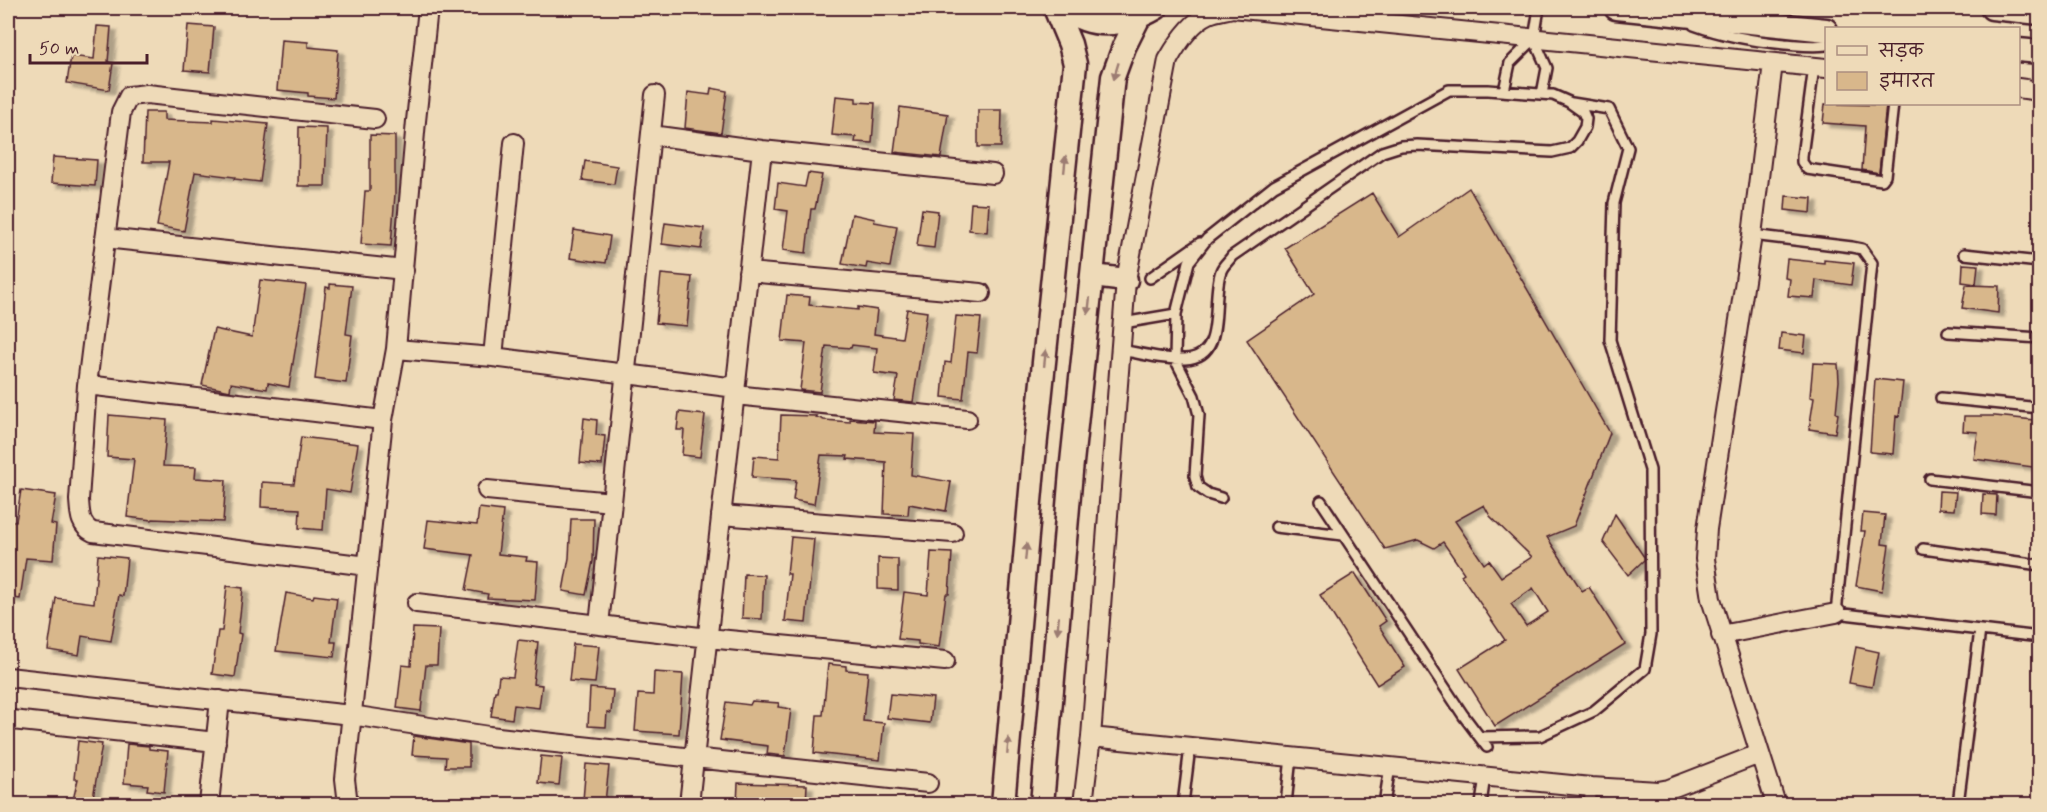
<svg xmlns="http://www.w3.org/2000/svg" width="2047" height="812" font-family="Mynerve,'Playpen Sans Deva',sans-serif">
<defs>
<filter id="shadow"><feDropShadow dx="6" dy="4" stdDeviation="1.5" flood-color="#0004"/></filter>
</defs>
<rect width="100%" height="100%" fill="#eedab8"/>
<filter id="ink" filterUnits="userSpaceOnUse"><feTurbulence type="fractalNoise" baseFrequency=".0167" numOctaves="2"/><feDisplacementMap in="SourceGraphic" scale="12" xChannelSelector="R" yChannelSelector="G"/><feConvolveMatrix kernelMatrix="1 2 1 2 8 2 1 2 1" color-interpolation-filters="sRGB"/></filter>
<g filter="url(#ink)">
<path fill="#d8b78b" stroke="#4a1f2b" stroke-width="1.5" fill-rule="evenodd" filter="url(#shadow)" d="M188 25 214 27 210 72 184 70Z
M97 26 111 27 108 62 113 63 109 90 67 83 71 56 94 59Z
M281 40 308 42V47L338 50 334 98 308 96V93L277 90Z
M711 88 727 91 721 133 685 128 688 92 710 95Z
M836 96 856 98V102L875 103 872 143 855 142 856 137 832 135Z
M1825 104 1886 105 1879 173 1862 170 1865 126 1823 123Z
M900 107 948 114 941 157 894 152Z
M978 110H1002L1001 147H978Z
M145 112H164V120L213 122V119L268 124 260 182 234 179 235 177 195 172 184 231 157 226 169 162H143Z
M299 127 327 128 325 186H298Z
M370 135 395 136V194L391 246 361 244 365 191H370Z
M53 157 97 160 95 186 51 183Z
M585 161 617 166 614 184 582 180Z
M808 173 822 175 815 209H811L806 253 783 250 788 211 775 209 778 183 805 187Z
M1469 188 1610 433 1574 526 1547 537 1582 591 1589 587 1625 644 1495 726 1459 669 1505 640 1461 575 1464 573 1443 542 1434 548 1418 540 1385 549 1247 340 1314 294 1285 248 1372 193 1399 237ZM1484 505 1490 516 1532 557 1501 577 1489 560 1484 564 1455 521ZM1533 588 1548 612 1526 626 1511 604Z
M1786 196 1812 198 1811 213 1785 210Z
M971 203 989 204 987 232 969 230Z
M922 209 938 211 934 248 917 246Z
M852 214 875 219 874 222 897 226 890 267 867 263 866 268 842 264Z
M665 223 704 228 701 249 662 244Z
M574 230 610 236 606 263 570 258Z
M1787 259 1824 263V260L1854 263 1851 285 1816 280 1814 298 1788 296 1790 279 1785 278Z
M1963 264 1978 265 1976 284 1962 282Z
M661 274 692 277 687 326 656 323Z
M260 280 306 285 289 387 268 383 267 389 231 383 230 391 202 385 214 329 252 337Z
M330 284 352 286 346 334 352 335 346 383 315 379 326 287 330 288Z
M1966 285 1999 286 1998 313 1962 308Z
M787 295 810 297 809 305 858 310V307L877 310 874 334 902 338 907 309 927 312 913 402 894 400 898 376 874 373 877 348 852 345 851 348 826 346 820 392 800 390 806 343 782 341Z
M956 316 981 318 977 353 968 352 963 399 942 397 945 362 951 363Z
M1781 333 1806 336 1804 353 1779 350Z
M1813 363 1838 364 1839 381 1836 413 1838 414 1835 433 1809 429 1814 398 1810 397Z
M1875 379 1903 382 1899 417 1896 416 1893 454 1870 452Z
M679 412 705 415 700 457 682 455 684 430H677Z
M109 415 167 420 163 466 196 467 195 478 226 480 223 522 153 519 152 520 127 517 134 459 107 457Z
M781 415 817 416 816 417 824 420 850 422V419L875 421 874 432 914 434 911 475 951 482 946 511 909 504 908 515 884 514 886 462 847 459 848 456 821 455 814 504 793 500 796 480 752 477 754 456 779 458Z
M1964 416H1995L2034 420V422L2040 423V468L1974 459 1978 432 1963 431Z
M584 418 597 420 596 435 605 436 602 465 580 463Z
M301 437 358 444 350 493 326 489 323 530 299 528 300 509 261 507 262 482 294 484Z
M21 490 56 495 51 524 56 525 53 560 26 558 20 599 8 597 10 556H8V520L16 521Z
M1939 491 1956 492 1954 510 1938 509Z
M1983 494 1997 495 1996 515 1982 514Z
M479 508 503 511 498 554 527 557 526 561 538 562 535 600 487 598 488 594 466 590 473 555 424 549 428 520 477 525Z
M1863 513 1885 515 1882 544 1889 545 1882 591 1856 586 1865 531H1861Z
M1615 514 1644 557V560L1628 575 1603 542Z
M571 519H594L593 561 586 595 563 591 569 558Z
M791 537 814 539 806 623 785 621 790 574H787Z
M931 552 952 553 949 594H946L939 647 918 644V641L898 639 904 592 928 595Z
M98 555 127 558 123 596 119 595 111 641 82 636 79 655 48 650 56 598 94 603Z
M878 558 898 559V590L878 589Z
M1355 573 1386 621 1379 626 1405 667 1377 685 1320 595Z
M744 574 764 575 762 619 742 618Z
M227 586 243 588 238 633 241 634 235 677 212 674 218 631H222Z
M286 593 313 598 314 595 337 598 331 642H336L334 657 276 651Z
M413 628 439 629 437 665H426L421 711 397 708 402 665 411 666Z
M518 640 538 642 533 684 542 685 539 708 514 705 512 719 491 716 495 691H497L499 676 513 677Z
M573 644 599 646 595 683 569 681Z
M1856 647 1879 652 1872 687 1849 683Z
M828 664 846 666V670L868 672 863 721 884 723 880 760 814 753 817 715H823Z
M654 672 683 674 679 734 635 731 638 694 653 695Z
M590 688 613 690 611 713 607 712 606 727 588 726Z
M890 694 933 698 930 723 887 718Z
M752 701 779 703 778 707 791 709 785 756 767 754 768 746 720 740 726 702 750 705Z
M414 736 469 744V767H445L446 757 412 755Z
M78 741 102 744 92 804H72L78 779H74Z
M127 744 149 746V749L168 751 164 792 147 790 148 785 124 783Z
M541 756 562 758 559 785 538 783Z
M586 764 609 766 605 802 583 800Z
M738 783 807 785 806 804H737Z"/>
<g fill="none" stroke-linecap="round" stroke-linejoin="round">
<g stroke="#4a1f2b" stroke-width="14">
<path id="service" d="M1539 8 1534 39 1547 68 1542 94
M1694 25C1724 36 1753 41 1785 44 1799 45 1812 47 1826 45
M1814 67 1802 156V162L1807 169 1882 180 1885 176 1893 104
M1504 91 1510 63 1534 39
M1752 235 1852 247 1862 249 1872 263 1836 613 2040 637
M1964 254 2040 262
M1150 278 1200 243
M1176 314 1175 359 1194 396 1199 415 1195 476 1198 487 1208 494 1221 498
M1948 332 2040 338
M1122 350C1142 354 1164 360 1185 359 1228 357 1210 300 1221 271 1223 265 1229 261 1232 256L1382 152 1401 146 1417 145 1552 152 1570 148 1577 141 1585 127 1586 119 1583 112 1569 102 1553 95 1488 90H1449L1274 186 1207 239 1189 262 1176 314 1123 323
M1941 398 2040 408
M1930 479 2040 492
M1321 501 1463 715 1487 747
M1276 527 1343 535
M1923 549 2040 565
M1480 737 1540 736 1594 711 1645 669 1651 634 1650 470 1610 340 1614 203 1628 148 1609 109 1572 103
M1183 804 1190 747
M1286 804 1291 757
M1384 804 1390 767
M1481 804 1485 776
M1589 804 1591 787
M1668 804 1669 789
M1958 804 1980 630"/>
</g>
<g stroke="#4a1f2b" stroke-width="22">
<path id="minor" d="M1773 63 1752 235 1707 529 1705 559 1711 599 1776 804
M2018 88 2040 91
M651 135 762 150 993 174
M105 238 404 270
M748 272 981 293
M396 349 493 357 736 388
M493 357 514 143
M87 385 383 420
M735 395 967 419
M487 490 612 502
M721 515 953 533
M368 566 93 532C80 526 80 514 79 500L87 385 121 112 129 96 147 94 375 119
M417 603 708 638 945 661
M599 625 655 95
M1721 635 1836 613
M8 677 351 715 489 736 928 783
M12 720 216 742
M1091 737 1591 787 1658 791 1669 789 1759 754
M209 804 220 700
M348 804 345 779 383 420 396 349 416 121 428 8
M689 804 762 150
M1083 804 1091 737 1126 280 1168 60C1177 44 1191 22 1209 14 1216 11 1225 10 1232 8L1826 68"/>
</g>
<g stroke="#4a1f2b" stroke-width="27">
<path id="tertiary" d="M1063 8C1093 30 1125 26 1156 8
M1616 8 1826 30
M1992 8 2040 13
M2018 50 2040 52
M1093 276 1126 280
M1003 804 1033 468 1075 64 1070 44 1055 8
M1042 804 1071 472 1113 77 1124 47 1139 17"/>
</g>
<use href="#service" stroke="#eedab8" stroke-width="9"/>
<use href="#minor" stroke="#eedab8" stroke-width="18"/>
<use href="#tertiary" stroke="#eedab8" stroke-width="22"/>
</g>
<defs><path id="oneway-solid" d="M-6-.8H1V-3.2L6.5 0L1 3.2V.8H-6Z" transform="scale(1.5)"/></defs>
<g fill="#9c7c72">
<use href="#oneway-solid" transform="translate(1116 71) rotate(107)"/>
<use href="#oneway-solid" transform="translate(1065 164) rotate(-84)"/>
<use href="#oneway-solid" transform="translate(1089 306) rotate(96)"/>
<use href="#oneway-solid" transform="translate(1045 358) rotate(-84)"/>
<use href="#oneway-solid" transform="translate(1026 552) rotate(-85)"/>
<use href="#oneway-solid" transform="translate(1058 625) rotate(95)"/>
<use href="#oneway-solid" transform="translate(1008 746) rotate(-85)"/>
</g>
</g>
<rect width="2047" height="812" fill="none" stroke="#eedab8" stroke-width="30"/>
<rect x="15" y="15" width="2017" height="782" fill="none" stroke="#4a1f2b" stroke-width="2" filter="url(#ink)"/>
<rect x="1825" y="27" width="195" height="78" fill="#eedab8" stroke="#ac8f80" stroke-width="1.5"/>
<rect x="1837" y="46" width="30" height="9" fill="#eedab8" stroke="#ac8f80" stroke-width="1.5"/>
<text x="1879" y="57" font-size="18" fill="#4a1f2b">सड़क</text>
<rect x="1837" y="72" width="30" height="18" fill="#d8b78b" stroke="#ac8f80" stroke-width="1.5"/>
<text x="1879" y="87" font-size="18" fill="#4a1f2b">इमारत</text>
<path d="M30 54v9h117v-9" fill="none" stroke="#4a1f2b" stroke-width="3"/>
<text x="39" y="54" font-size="18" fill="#4a1f2b" stroke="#eedab8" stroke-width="4.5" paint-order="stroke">50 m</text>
</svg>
